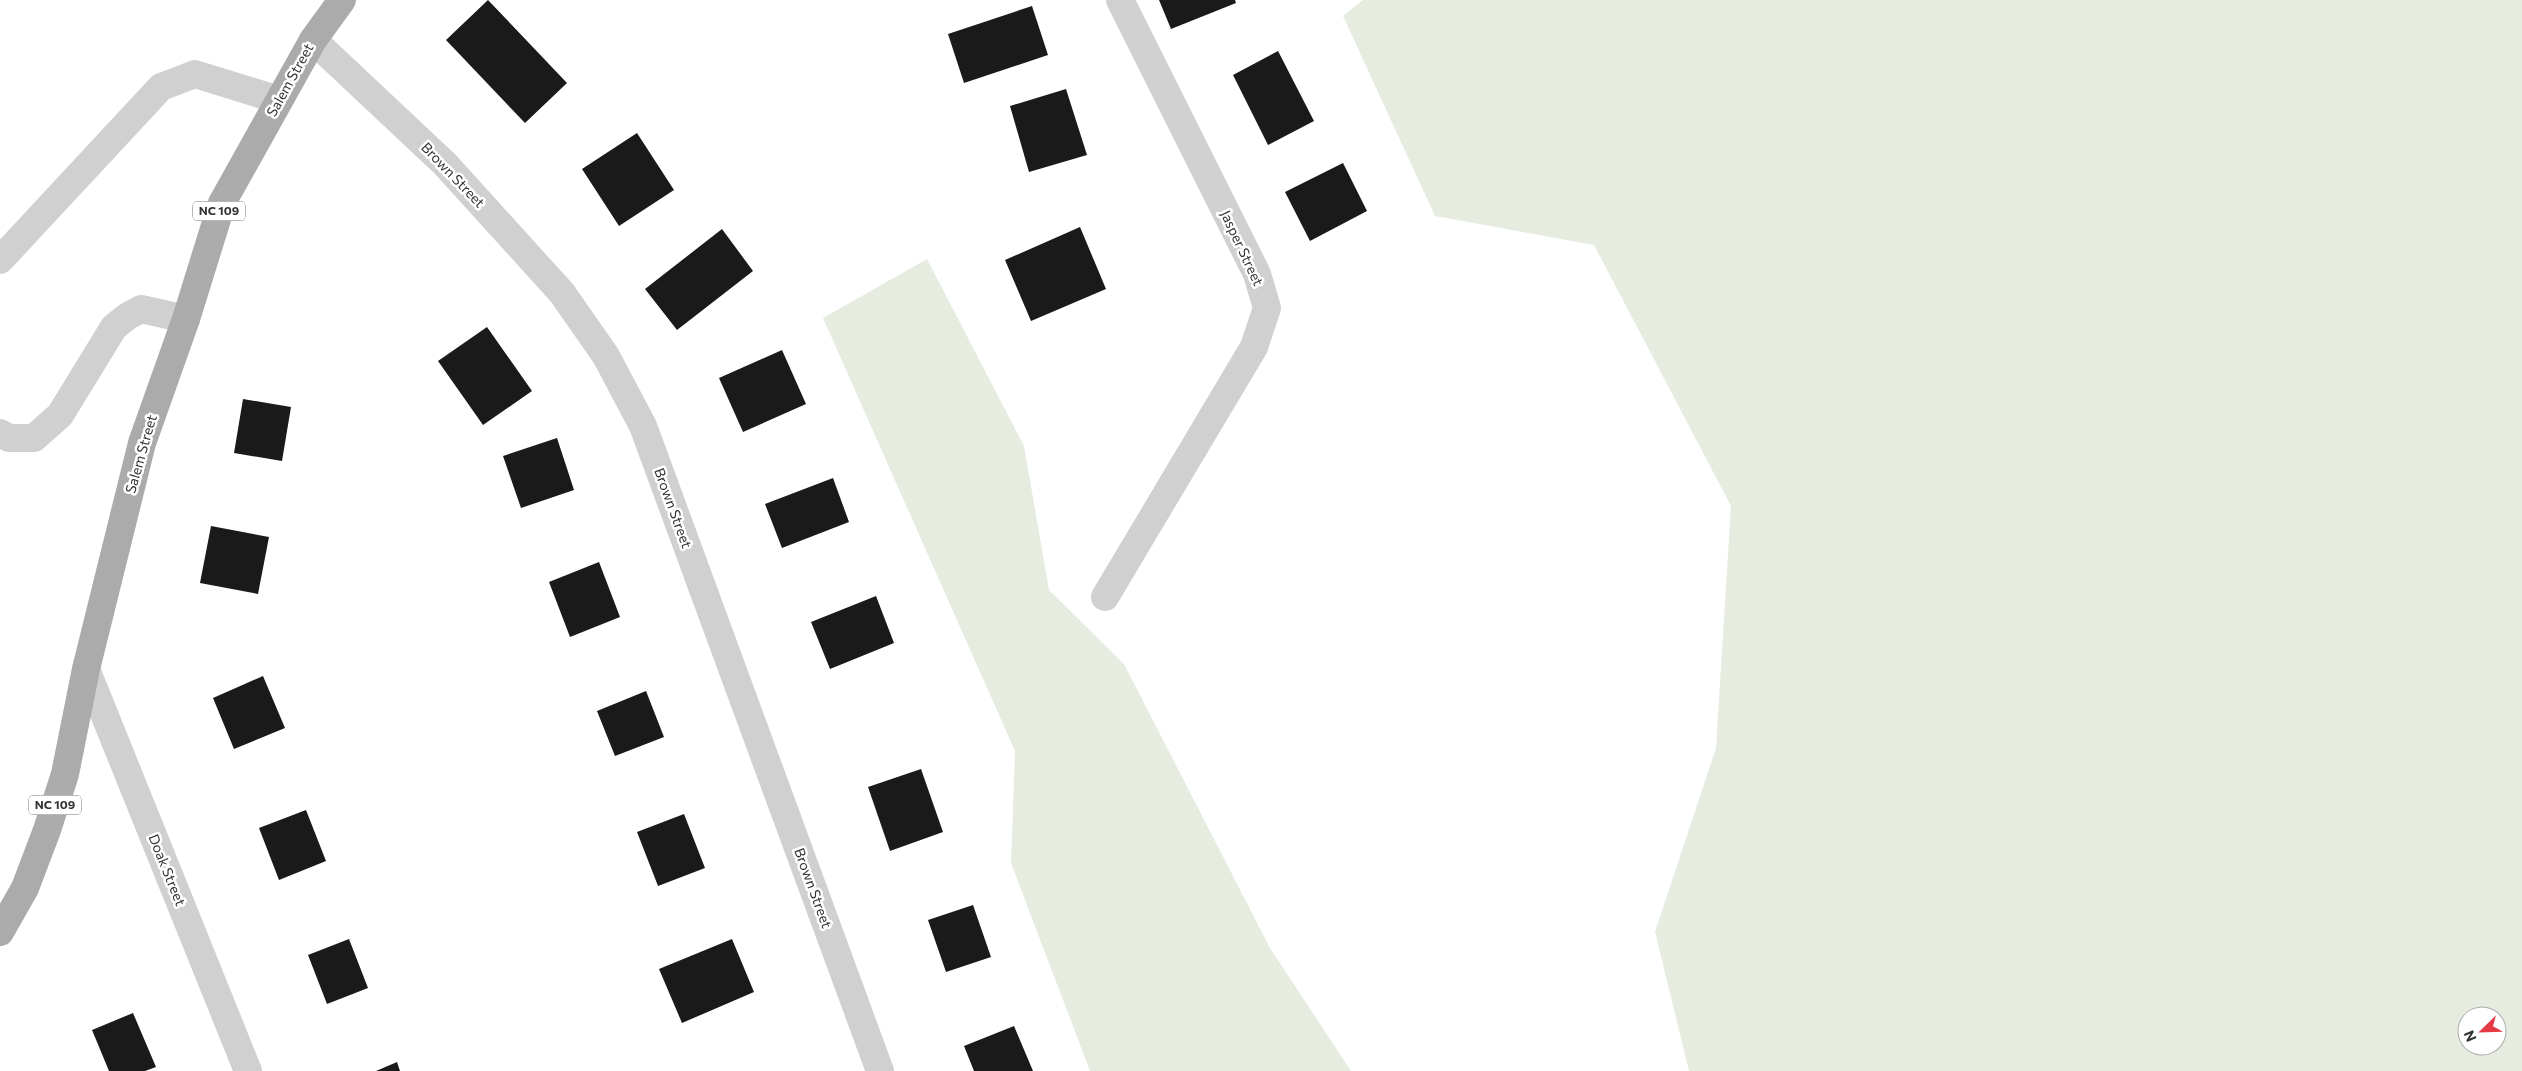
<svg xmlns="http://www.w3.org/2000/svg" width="2522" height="1071" font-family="Commissioner,sans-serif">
<rect width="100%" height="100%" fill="#fff"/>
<path fill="#e6ecdf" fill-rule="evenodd" d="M1363 0H2522V1071H1689L1655 932 1716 748 1731 506 1594 245 1435 216 1343 16ZM2467 1016H2497V1046H2467Z
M927 259 1024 446 1049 590 1124 664 1270 948 1351 1071H1090L1011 863 1015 751 823 318Z"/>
<path fill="#1a1a1a" d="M488 0 567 83 525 123 446 40Z
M1159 0H1235L1236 3 1171 29Z
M1032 6 1048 55 964 83 948 34Z
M1278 51 1314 121 1268 145 1233 75Z
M1066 89 1087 155 1029 172 1010 106Z
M637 133 674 190 619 226 582 169Z
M1343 163 1367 211 1310 241 1285 192Z
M1080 227 1106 289 1031 321 1005 260Z
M722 229 753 271 677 330 645 289Z
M487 327 532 391 483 425 438 361Z
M782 350 806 404 743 432 719 378Z
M243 399 291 407 282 461 234 453Z
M557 438 574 490 521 508 503 456Z
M833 478 849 522 782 548 765 504Z
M211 526 269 537 258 594 200 583Z
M599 562 620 617 570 637 549 582Z
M876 596 894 643 830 669 811 622Z
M263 676 285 728 234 749 213 698Z
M646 691 664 737 615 756 597 711Z
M921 769 943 832 890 851 868 787Z
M306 810 326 861 279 880 259 828Z
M684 814 705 868 658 886 637 832Z
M973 905 991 957 946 972 928 920Z
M349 939 368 988 327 1004 308 955Z
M732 939 754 992 682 1023 659 969Z
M133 1013 156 1067 145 1071H109L92 1030Z
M1014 1026 1033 1071H974L964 1046Z
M397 1062 400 1071H376Z"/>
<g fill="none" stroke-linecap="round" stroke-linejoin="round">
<path stroke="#d0d0d0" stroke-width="28" d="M313 40 445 164 562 293 606 356 643 426 880 1071
M0 260 161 87 195 74 279 100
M0 433 9 438H34L60 415 114 327 128 316 141 309 186 319
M1105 597 1254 347 1267 308 1257 274 1120 0
M86 669 248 1071"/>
<path stroke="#ababab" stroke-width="28" d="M0 932 25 888 47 830 65 774 86 669 142 443 186 319 222 203 313 40 342 0"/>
</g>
<g text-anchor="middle" stroke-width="5" stroke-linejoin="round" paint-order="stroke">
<g fill="#fff" stroke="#707070" stroke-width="1">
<rect x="193" y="201.5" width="52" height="19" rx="4"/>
<rect x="29" y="795.5" width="52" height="19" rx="4"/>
</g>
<g font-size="12" font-weight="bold" fill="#333">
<text x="219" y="215">NC 109</text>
<text x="55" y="809">NC 109</text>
</g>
<g font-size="14" fill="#333" stroke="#fff">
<text transform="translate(290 80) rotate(-61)" y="5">Salem Street</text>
<text transform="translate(453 175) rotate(46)" y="5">Brown Street</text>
<text transform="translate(1242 248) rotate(65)" y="5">Jasper Street</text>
<text transform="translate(141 454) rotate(-74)" y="5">Salem Street</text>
<text transform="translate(673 508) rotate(70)" y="5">Brown Street</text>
<text transform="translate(167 870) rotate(68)" y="5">Doak Street</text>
<text transform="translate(813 888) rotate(70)" y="5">Brown Street</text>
</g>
</g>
<g transform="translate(2482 1031) rotate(247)"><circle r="24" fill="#ffffff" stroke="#adadad"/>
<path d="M0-4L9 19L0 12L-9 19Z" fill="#e63946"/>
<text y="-8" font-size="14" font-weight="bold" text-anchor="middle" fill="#333333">N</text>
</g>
</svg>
